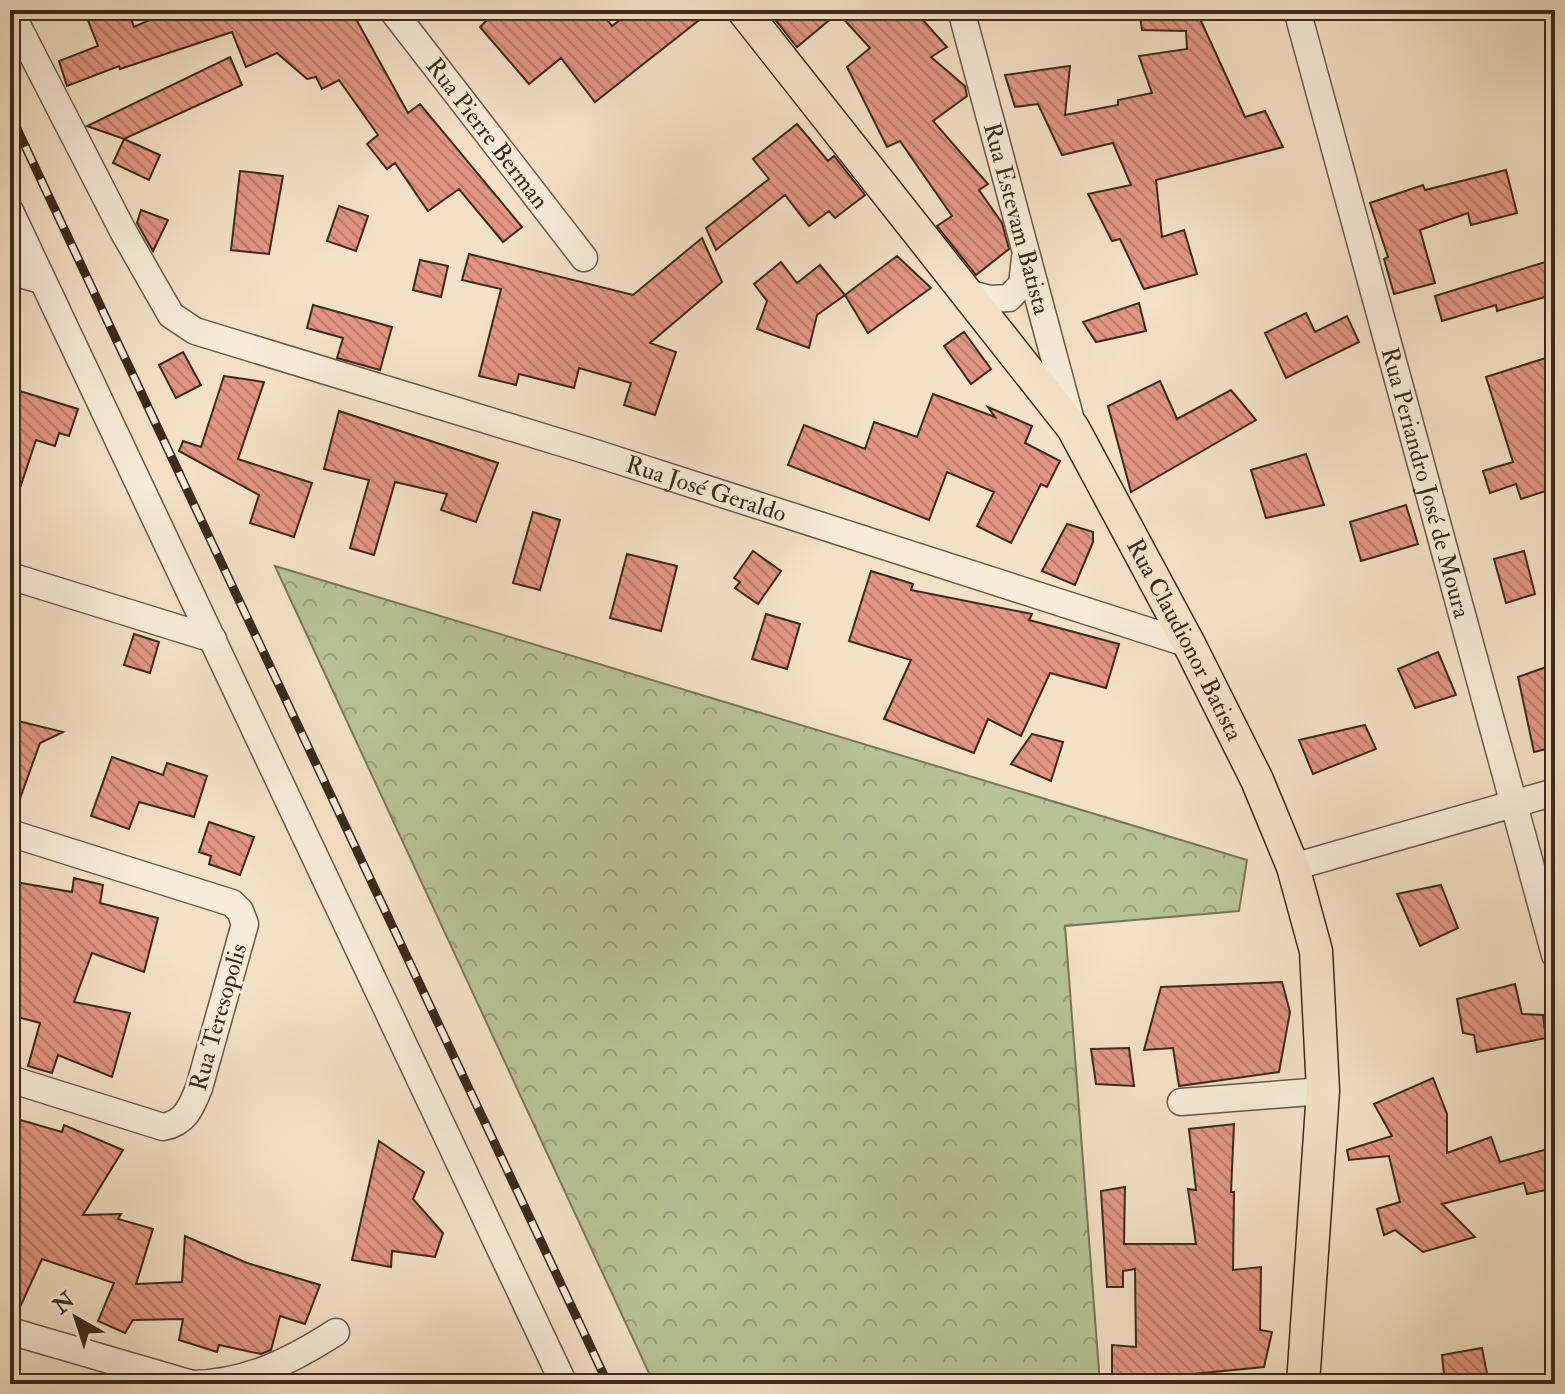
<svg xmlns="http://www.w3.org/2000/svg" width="1565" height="1394" font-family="'IM FELL Double Pica',serif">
<defs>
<pattern id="forest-crowns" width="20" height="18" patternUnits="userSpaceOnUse" patternTransform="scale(2)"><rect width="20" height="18" fill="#b7c397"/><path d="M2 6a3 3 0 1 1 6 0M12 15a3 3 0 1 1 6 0" fill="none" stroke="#969f7a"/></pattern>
<pattern id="building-back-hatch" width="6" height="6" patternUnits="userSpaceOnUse" patternTransform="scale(2)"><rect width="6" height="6" fill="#e39584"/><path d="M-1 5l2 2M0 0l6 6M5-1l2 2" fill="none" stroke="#b97a6b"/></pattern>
</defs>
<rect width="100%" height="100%" fill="#f3e1c5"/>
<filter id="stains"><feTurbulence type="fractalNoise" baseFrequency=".0025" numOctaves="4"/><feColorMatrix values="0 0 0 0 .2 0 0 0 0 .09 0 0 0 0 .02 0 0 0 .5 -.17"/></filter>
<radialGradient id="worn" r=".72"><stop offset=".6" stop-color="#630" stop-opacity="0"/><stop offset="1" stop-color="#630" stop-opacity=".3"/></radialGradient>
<path fill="url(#forest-crowns)" stroke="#787758" stroke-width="2" d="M275 566 1247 860 1239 911 1065 926 1100 1384H654Z"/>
<path fill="url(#building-back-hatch)" stroke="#3a2b1a" stroke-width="2" d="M84 10H128L134 27 172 10H351L408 113 420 104 522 227 503 242 459 189 428 211 395 163 387 169 367 144 378 135 339 80 322 89 316 77 307 79 277 53 246 67 232 32 120 69 119 66 67 86 59 61 98 46Z
M497 10H600L612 26 633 10H712L595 102 561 58 529 84 480 27Z
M781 10H914L947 47 931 57 965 86 967 96 933 121 988 184 979 190 1002 223 1009 249 976 275 937 226 952 216 900 141 887 147 847 67 870 48 838 13 797 47 774 18Z
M1139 10H1196L1245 117 1265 111 1283 147 1156 180 1162 237 1184 230 1197 274 1144 289 1120 239 1112 241 1088 194 1131 185 1113 143 1062 155 1038 104 1015 107 1005 75 1070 66 1065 115 1118 105V100L1152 93 1139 56 1187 49 1186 31 1142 30Z
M230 57 242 85 124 139 87 126Z
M797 124 828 161 834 156 865 195 835 218 829 211 809 226 785 195 716 250 706 228 769 179 753 159Z
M124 139 160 155 149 180 113 163Z
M1506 170 1517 213 1471 225 1468 213 1420 230 1435 283 1394 294 1384 259 1388 257 1370 203 1423 185 1425 190Z
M240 171 283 176 269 254 231 250Z
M339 206 368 216 356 251 327 241Z
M141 210 168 220 153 251 137 223Z
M702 238 722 282 650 343 676 352 655 415 624 405 631 383 579 368 574 388 519 374 516 385 479 376 501 289 462 280 469 254 633 295Z
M897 256 931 288 868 333 845 295Z
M1555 259V294L1497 311 1496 305 1442 321 1435 296Z
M420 260 448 266 441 297 413 290Z
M781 262 797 283 820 265 845 295 817 315 809 348 757 329 767 301 754 284Z
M1139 303 1146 331 1096 342 1083 322Z
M313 305 392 327 380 370 337 358 343 338 307 328Z
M1306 313 1315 332 1347 316 1359 342 1286 378 1265 333Z
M964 332 991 369 971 384 944 346Z
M183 352 201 385 176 398 159 365Z
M1555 355V488L1521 499 1516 484 1490 493 1483 471 1513 462 1486 377Z
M224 376 264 382 238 459 312 483 294 537 250 523 259 495 179 451 183 441 201 447Z
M1160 381 1177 419 1231 390 1256 420 1131 492 1108 406Z
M10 388 78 409 69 436 59 433 55 446 36 440 14 506 10 505Z
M933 394 995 417 988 407 1032 426 1025 443 1060 461 1047 487 1041 484 1011 543 977 526 994 492 947 472 929 520 788 465 804 425 865 449 874 422 917 437Z
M339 411 498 463 476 522 441 510 447 494 395 482 374 555 350 548 369 480 324 469Z
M1306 454 1324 505 1266 518 1251 470Z
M1406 505 1418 544 1361 561 1350 522Z
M533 512 560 520 540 590 513 583Z
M1067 524 1093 532V542L1075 585 1042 571Z
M753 551 781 571 758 604 735 588 740 582 734 578Z
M1524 551 1535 594 1506 603 1494 559Z
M627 554 677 566 661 631 610 618Z
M871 571 913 584 911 590 1032 614 1029 620 1119 644 1106 688 1050 673 1021 736 988 719 974 753 884 719 911 660 849 641Z
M766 614 800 624 787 669 752 659Z
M134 634 159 642 150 673 124 665Z
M1438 652 1456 695 1415 708 1398 669Z
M1555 664V747L1534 752 1518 677Z
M10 719 63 732 40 743 13 818 10 817Z
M1365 725 1376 749 1313 774 1299 740Z
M1032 734 1063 742 1051 781 1011 764Z
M112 757 163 775 167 763 207 776 194 817 139 802 129 829 91 816Z
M209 822 254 837 240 875 209 864 211 856 199 852Z
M74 878 103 885 100 903 158 918 144 972 92 953 74 1002 130 1013 112 1077 58 1055 52 1073 28 1066 40 1023 10 1015V881L72 892Z
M1441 885 1458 928 1420 946 1397 894Z
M1282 982 1290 1012 1279 1072 1179 1086 1173 1048 1144 1050 1161 987Z
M1515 984 1522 1014 1543 1015 1546 1038 1477 1052 1474 1035 1463 1033 1457 999Z
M1129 1048 1134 1086 1096 1084 1091 1049Z
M1433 1078 1447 1114V1153L1491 1137 1500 1162 1555 1147V1188L1527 1194 1524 1183 1442 1204 1475 1237 1423 1252 1395 1230 1384 1235 1377 1209 1400 1202 1389 1156 1349 1160 1347 1150 1392 1136 1374 1104Z
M10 1117 62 1132 64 1125 123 1150 83 1215 121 1214 118 1219 153 1229 136 1284 182 1282 185 1236 247 1263 320 1285 305 1324 280 1316 271 1350 261 1354 219 1345 217 1352 179 1340 183 1319 133 1320 125 1333 98 1321 114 1283 42 1259 16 1316 10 1315Z
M1234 1124 1231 1192H1234L1233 1270 1261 1267 1260 1330 1272 1332 1264 1367 1152 1378H1112V1345L1136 1347 1135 1269 1123 1271V1287H1107L1101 1191 1125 1187 1124 1244H1196L1188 1189 1196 1190 1189 1129Z
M379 1141 424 1172 413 1199 443 1233 435 1257 392 1251 391 1267 352 1260Z
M1482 1348 1489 1384H1445L1442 1355Z"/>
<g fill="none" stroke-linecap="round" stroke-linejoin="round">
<g stroke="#685845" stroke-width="29">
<g id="minor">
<path id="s1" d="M392 10 584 258"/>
<path id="s2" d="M961 10 1072 424"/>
<path id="s3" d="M1297 10 1555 955"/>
<path id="s4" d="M10 11 123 231 171 315 195 331 595 453 1189 644"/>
<path d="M10 211 564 1384"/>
<path d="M10 271 41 280"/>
<path d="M967 293 990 299 1009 298 1022 284 1025 258"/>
<path d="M10 576 213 639"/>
<path d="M10 833 232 903 240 911 245 924 199 1088C191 1108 185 1123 163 1127L10 1079"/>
<path d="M1293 867 1555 792"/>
<path d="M1181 1102 1323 1091"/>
<path d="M10 1331 192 1384C247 1383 291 1361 336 1332"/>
</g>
</g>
<g stroke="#3a2b1a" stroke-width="35">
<g id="major">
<path id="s5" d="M743 10 1073 428 1189 644 1257 780 1293 867 1316 951 1323 1091 1303 1384"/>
</g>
</g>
<use href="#minor" stroke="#f7ecd9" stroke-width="26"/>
<use href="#major" stroke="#f3e1c5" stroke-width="32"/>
<g stroke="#3a2b1a" stroke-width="9">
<path id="rail" d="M10 114 608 1384"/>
</g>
<use href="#rail" stroke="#f7ecd9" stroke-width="6" stroke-dasharray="18" stroke-linecap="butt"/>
</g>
<g text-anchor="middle" stroke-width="6" stroke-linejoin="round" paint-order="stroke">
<g font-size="24" fill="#3a2b1a" stroke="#f7ecd9">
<text dy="8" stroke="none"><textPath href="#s1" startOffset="156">Rua Pierre Berman</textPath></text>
<text dy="8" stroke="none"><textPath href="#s2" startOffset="216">Rua Estevam Batista</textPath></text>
<text dy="8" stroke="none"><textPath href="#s3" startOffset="490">Rua Periandro José de Moura</textPath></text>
<text dy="8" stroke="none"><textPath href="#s4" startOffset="908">Rua José Geraldo</textPath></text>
<text dy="8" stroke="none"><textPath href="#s5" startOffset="772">Rua Claudionor Batista</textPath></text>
<text transform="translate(218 1017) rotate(-74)" y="8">Rua Teresopolis</text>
</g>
</g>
<rect width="1565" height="1394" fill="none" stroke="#f3e1c5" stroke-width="40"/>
<rect x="12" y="12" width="1541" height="1370" fill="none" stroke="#3a2b1a" stroke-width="4"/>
<rect x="20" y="20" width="1525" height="1354" fill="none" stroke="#3a2b1a" stroke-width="2"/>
<g transform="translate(76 1318) rotate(321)" stroke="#f7ecd9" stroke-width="6" paint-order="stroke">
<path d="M0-6L14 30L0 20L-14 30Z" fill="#3a2b1a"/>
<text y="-12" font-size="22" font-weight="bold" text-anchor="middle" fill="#3a2b1a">N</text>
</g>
<rect width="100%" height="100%" filter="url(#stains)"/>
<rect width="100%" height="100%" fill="url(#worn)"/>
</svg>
